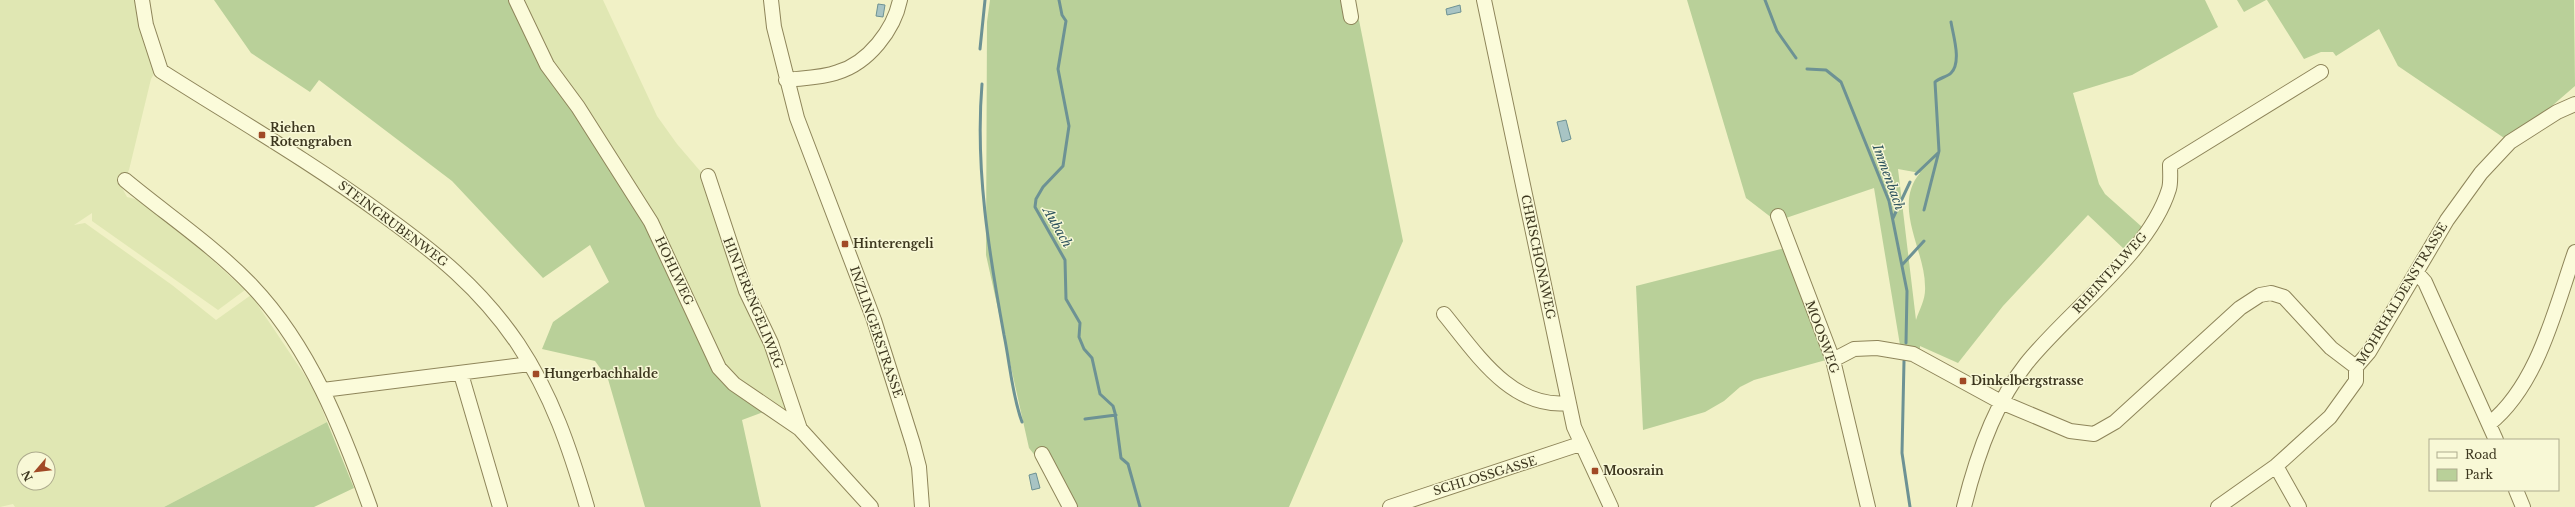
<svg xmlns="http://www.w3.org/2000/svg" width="2575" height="507" font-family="'Libre Baskerville',serif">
<rect width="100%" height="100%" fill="#f1f1c6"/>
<path fill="#e0e7b3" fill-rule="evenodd" d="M0 0H145L163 58 151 79 129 170 121 186 127 197 139 200 186 236 245 290 218 310 92 221V213L74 225 85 223 172 285 216 320 251 295 314 389 327 422 164 507H15L13 504 0 507ZM24 459H48V483H24Z
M519 0H603L657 116 677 144 701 172 736 275 771 351 787 412 726 373 550 65Z"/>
<path fill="#b9d099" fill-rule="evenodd" d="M214 0H515L620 173 715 364 766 411 742 420 761 507H645L608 379 595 361 542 349 553 322 609 282 590 245 543 278 452 181 319 80 310 92 251 53Z
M990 0H1355L1403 241 1289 507H1076L1029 448 986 255 987 22Z
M1687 0H2205L2218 27 2132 75 2073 93 2099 184 2105 194 2142 227 2124 249 2088 215 2003 306 1958 363 1920 346V350L1900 345 1874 188 1783 219 1772 218 1746 198ZM1898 169 1920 173C1892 206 1925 250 1925 286 1926 299 1920 308 1916 320Z
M2237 0H2266L2244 12Z
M2267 0H2574L2575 86 2510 142 2398 66 2379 29 2336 56 2333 52H2321L2304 59Z
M1785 248 1826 360 1754 380 1740 387 1724 401 1705 412 1643 430 1636 286Z
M327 422 354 488 314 507H164Z"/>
<path fill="#a8c4c4" stroke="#6d9294" d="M878 4 885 5 883 17 876 16Z
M1460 5 1461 12 1447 15 1446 9Z
M1566 120 1571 139 1562 142 1557 122Z
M1036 473 1040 488 1032 490 1029 475Z"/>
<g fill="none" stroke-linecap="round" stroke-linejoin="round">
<path stroke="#6d9294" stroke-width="3" d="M1059 0 1062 15 1066 21 1058 69 1069 126 1063 166 1043 187 1036 199 1035 207 1065 260 1066 299 1080 323 1079 337 1084 349 1092 358 1100 394 1113 406 1115 413 1121 458 1128 464 1140 507
M1765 0 1777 31 1796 58
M980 49 985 0
M1807 69 1826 70 1841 82 1889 201 1907 291 1906 343
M982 84C975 168 989 253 1004 335 1010 364 1012 395 1022 422
M1916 174 1938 153
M1924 210 1939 151 1935 82C1939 78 1947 77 1951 73 1962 62 1953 35 1951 22
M1893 218 1910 182
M1902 265 1924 241
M1904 361 1902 453 1910 507
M1085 419 1116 415"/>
<g stroke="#8e855a" stroke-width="16">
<path id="minor" d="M142 0 146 25 161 71C235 118 311 162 382 214 436 253 480 288 518 344 552 395 570 449 587 507
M516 0 547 65 578 107 651 222 719 368 734 384 800 429 871 507
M771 0 774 27 797 118 874 320 913 444 919 467 922 507
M1348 0 1351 17
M1484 0 1574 427 1611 507
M786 80C803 78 822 78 838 72 868 63 894 30 900 0
M708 176 746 291 771 343 800 429
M125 180C167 215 214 246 252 286 310 347 342 429 370 507
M1778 216 1833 360 1868 507
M2417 273 2425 282 2496 440
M1444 314C1476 353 1511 409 1568 403
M1833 360 1854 349 1877 348 1913 354 2001 402 2070 431 2094 434 2115 422 2240 308 2260 295 2271 293 2284 297 2331 348 2356 367
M461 374 500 507
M323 390 530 364
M2489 424C2538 385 2555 309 2575 252
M1042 454 1070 507
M2276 466 2299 507
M2516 490 2523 507
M1390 507 1580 444
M1964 507C1976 458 1995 403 2026 364 2068 311 2149 254 2169 189 2171 182 2170 173 2170 165L2321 72
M2218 507 2276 466 2330 417 2356 381V367L2369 352 2447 220 2481 173 2510 142 2557 112 2575 104"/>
</g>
<use href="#minor" stroke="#fbfbda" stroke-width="14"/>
</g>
<g fill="#a14a26" stroke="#f8f8d6" stroke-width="1.5">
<rect x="258" y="131" width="8" height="8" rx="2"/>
<rect x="841" y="240" width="8" height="8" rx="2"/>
<rect x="532" y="370" width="8" height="8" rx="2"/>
<rect x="1959" y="377" width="8" height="8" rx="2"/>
<rect x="1591" y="467" width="8" height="8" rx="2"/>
</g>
<g text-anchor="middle" stroke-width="3" stroke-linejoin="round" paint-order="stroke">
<g font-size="12" font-weight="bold" fill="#3d371f" stroke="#f8f8d6" text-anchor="start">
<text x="270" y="132">Riehen<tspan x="270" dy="14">Rotengraben</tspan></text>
<text x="853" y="248">Hinterengeli</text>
<text x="544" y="378">Hungerbachhalde</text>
<text x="1971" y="385">Dinkelbergstrasse</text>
<text x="1603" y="475">Moosrain</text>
</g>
<g font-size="12" fill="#3d371f" stroke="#f8f8d6">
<text transform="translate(393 224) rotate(37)" y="4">STEINGRUBENWEG</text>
<text transform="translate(1538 257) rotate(78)" y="4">CHRISCHONAWEG</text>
<text transform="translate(674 271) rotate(65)" y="4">HOHLWEG</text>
<text transform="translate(2110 273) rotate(-48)" y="4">RHEINTALWEG</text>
<text transform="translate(2402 294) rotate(-59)" y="4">MOHRHALDENSTRASSE</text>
<text transform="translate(753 303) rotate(68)" y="4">HINTERENGELIWEG</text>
<text transform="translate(876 332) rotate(71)" y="4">INZLINGERSTRASSE</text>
<text transform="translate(1822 337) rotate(70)" y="4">MOOSWEG</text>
<text transform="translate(1485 476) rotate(-17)" y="4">SCHLOSSGASSE</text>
</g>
<g font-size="13" font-style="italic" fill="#2d535e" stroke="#f8f8d6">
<text transform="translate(1889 177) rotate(70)" y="5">Immenbach</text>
<text transform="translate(1058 227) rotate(60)" y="5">Aubach</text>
</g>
</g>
<rect x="2429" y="439" width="130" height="52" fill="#f8f8d6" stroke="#adab8d"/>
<rect x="2437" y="452" width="20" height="6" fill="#fbfbda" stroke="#adab8d"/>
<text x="2465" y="459" font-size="12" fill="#3d371f">Road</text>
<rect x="2437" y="469" width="20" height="12" fill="#b9d099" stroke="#adab8d"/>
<text x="2465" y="479" font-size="12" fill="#3d371f">Park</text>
<g transform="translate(36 471) rotate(242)"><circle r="19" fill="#f8f8d6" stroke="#adab8d"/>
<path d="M0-3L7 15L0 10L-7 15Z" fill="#a14a26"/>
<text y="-6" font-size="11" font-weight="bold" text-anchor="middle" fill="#3d371f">N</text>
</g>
</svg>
